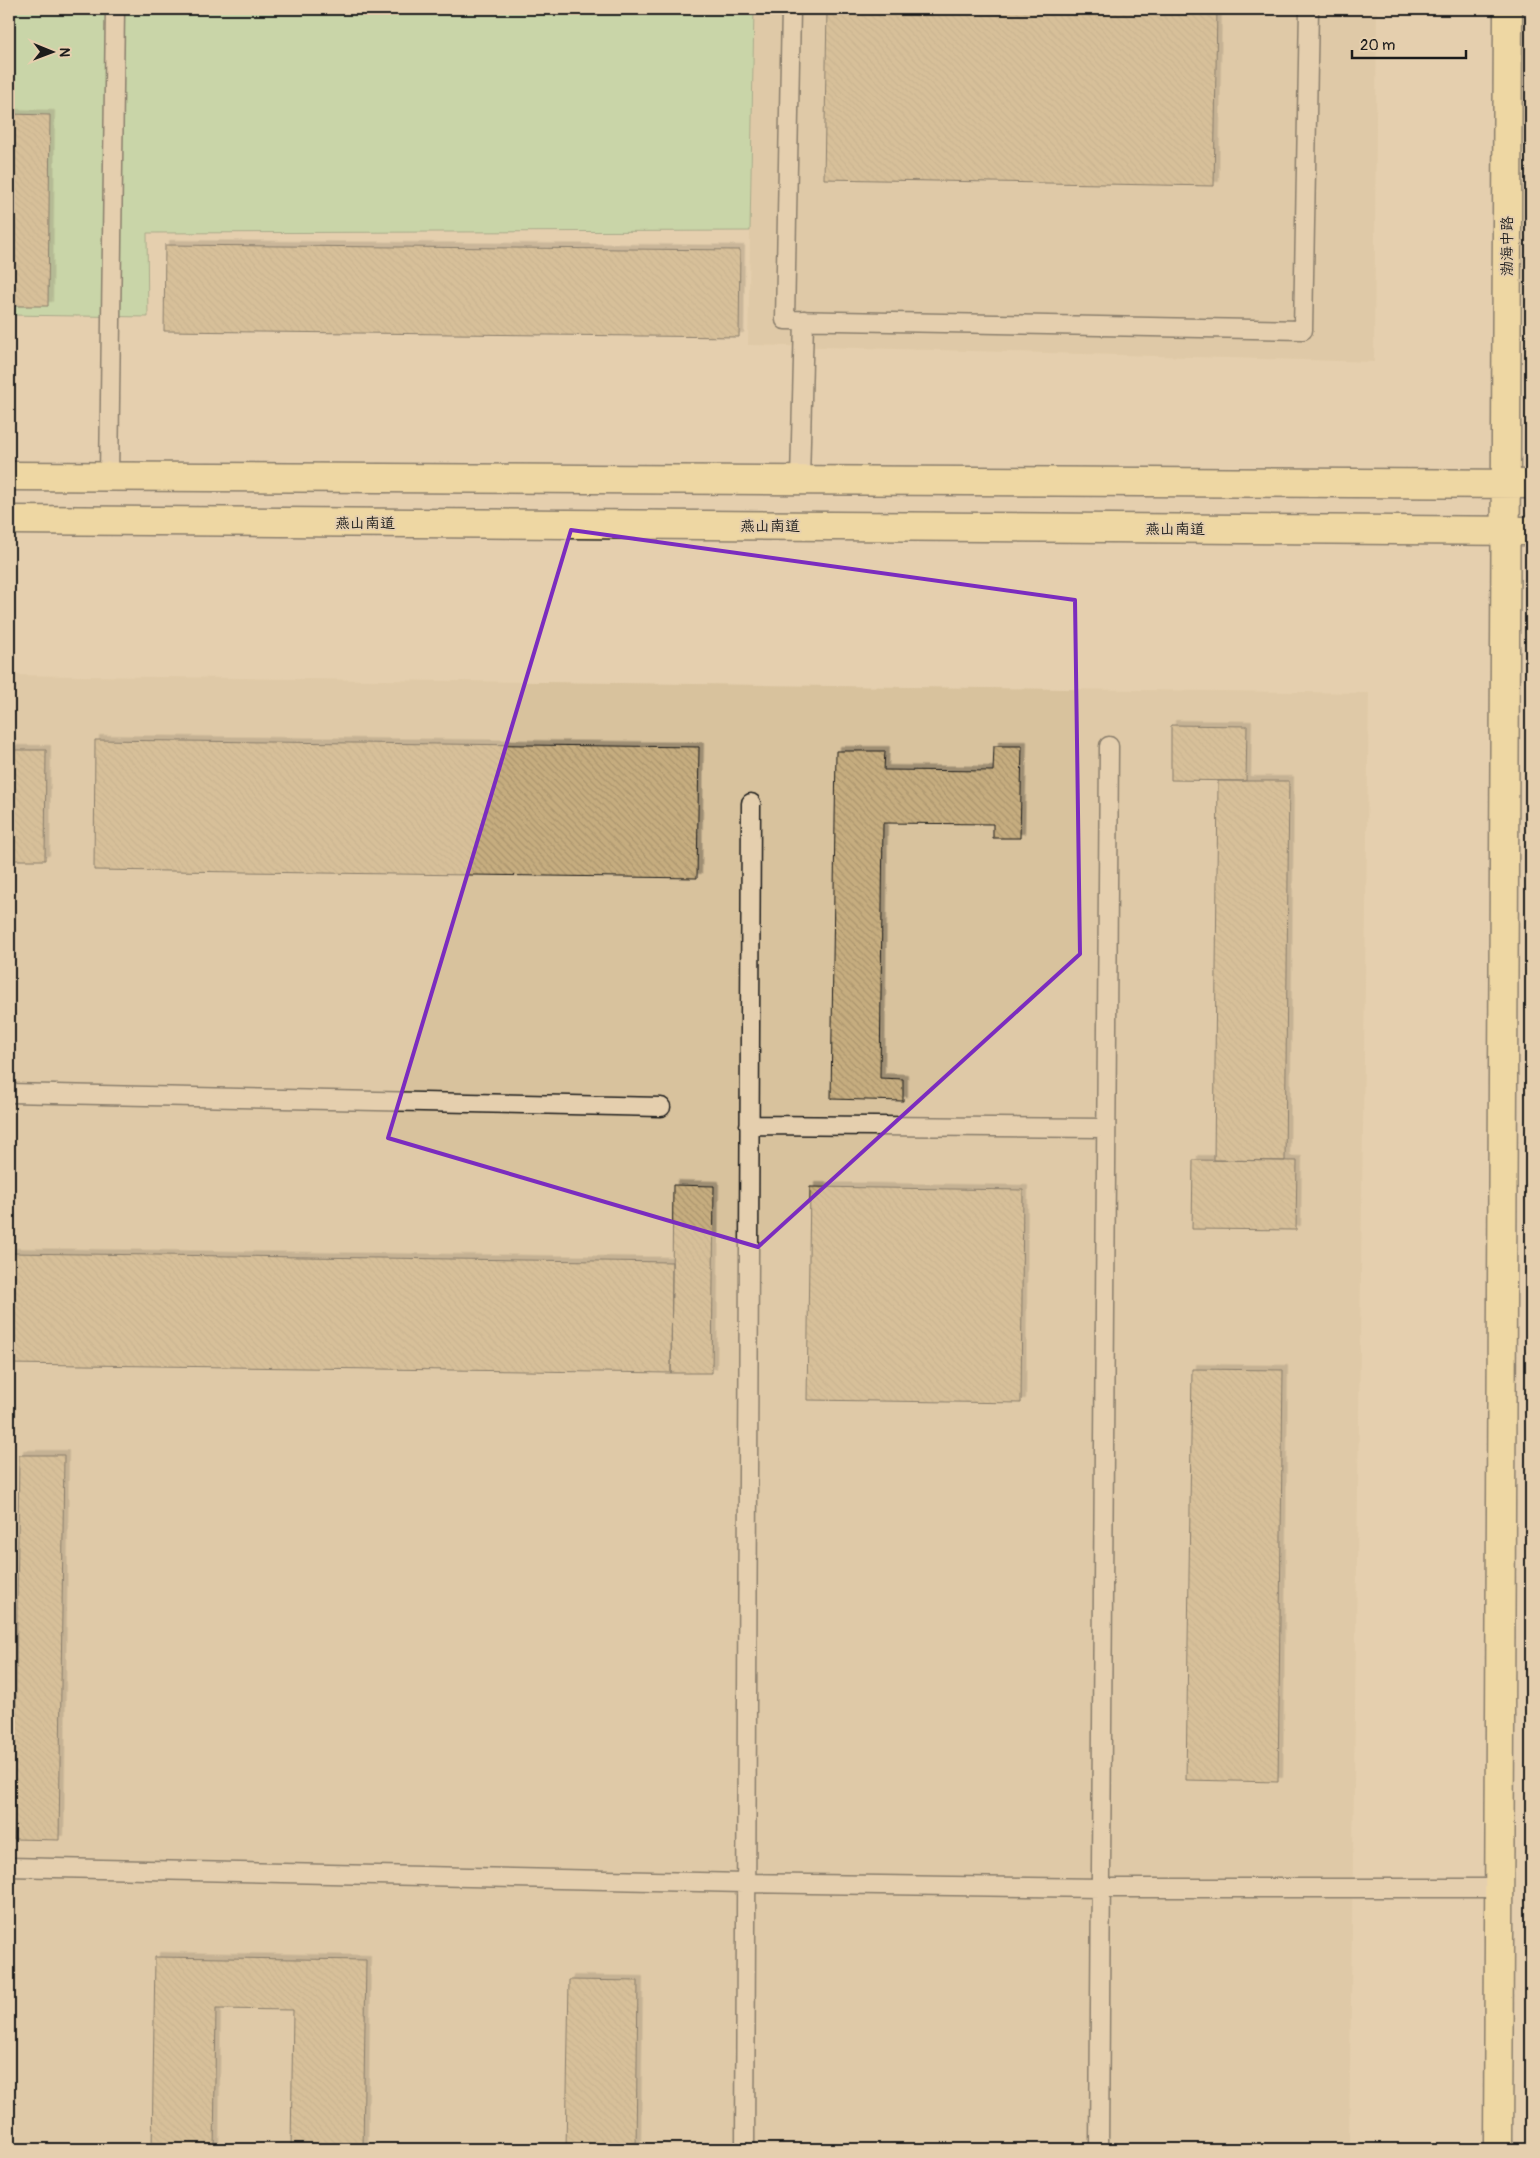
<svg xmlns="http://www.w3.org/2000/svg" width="1540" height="2158" font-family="Pangolin,'LXGW WenKai TC',sans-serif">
<defs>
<pattern id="building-back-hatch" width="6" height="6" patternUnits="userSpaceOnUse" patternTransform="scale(1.25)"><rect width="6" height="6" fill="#c6ad7f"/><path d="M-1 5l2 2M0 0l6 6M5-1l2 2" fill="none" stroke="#aa946d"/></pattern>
<filter id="shadow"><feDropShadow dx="4.5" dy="-4.5" stdDeviation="0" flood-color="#0004"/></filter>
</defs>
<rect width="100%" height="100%" fill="#e5cfae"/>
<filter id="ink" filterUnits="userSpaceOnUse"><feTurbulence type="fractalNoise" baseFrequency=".02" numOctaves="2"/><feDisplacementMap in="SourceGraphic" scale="10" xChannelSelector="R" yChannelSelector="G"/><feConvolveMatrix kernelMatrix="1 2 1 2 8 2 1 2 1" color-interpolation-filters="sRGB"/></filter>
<g filter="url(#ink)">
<path fill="#d8c29d" d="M754 9H1377L1374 362 748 345Z
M9 675 1369 693 1349 2149H9Z"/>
<path fill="#a7dc9f" stroke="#627c5e" d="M9 9H754L750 231 147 233 148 317 9 315Z"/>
<path fill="url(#building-back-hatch)" stroke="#1c1c1c" filter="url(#shadow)" d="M827 9H1217L1214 186 824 179Z
M9 114 50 115 48 306H9Z
M165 245 740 250 739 337 164 331Z
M1171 725 1247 726 1246 781 1171 780Z
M95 740 699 747 697 878 94 870Z
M994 746H1022L1020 838H993V824L883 823 880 1078 903 1079V1101L831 1099 836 751H885L884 770 993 771Z
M9 750H46L45 860H9Z
M1218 781H1289L1285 1161 1214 1160Z
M1193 1160 1297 1161 1296 1230 1192 1229Z
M673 1185 714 1186 712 1373H671Z
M810 1187 1023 1190 1021 1403 807 1400Z
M9 1253 672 1262 671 1373 9 1364Z
M1192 1369 1283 1370 1278 1782 1186 1780Z
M19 1455H64L59 1840 14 1839Z
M155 1957 366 1960 363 2149H291L293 2010 216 2009 214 2149H152Z
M569 1980 638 1981 636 2149H566Z"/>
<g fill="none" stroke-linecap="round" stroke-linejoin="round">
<g stroke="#1c1c1c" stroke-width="21">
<path id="lane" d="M791 9 785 320 1303 330 1309 9
M109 477 115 9
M800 480 804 320
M9 1093 661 1107
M749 1125 1106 1128
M9 1867 745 1883 1101 1888H1499
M745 2149 751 803
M1099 2149 1109 746"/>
</g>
<g stroke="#1c1c1c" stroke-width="31">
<path id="primary" d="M9 476 1531 484
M9 520 1531 531
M1498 2149 1508 9"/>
</g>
<use href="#lane" stroke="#e5cfae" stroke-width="18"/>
<use href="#primary" stroke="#f9df96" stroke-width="28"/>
</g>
</g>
<path d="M0 0H1540V2158H0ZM571 530 1075 600 1080 954 758 1247 388 1138Z" fill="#e5cfae" fill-opacity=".55" fill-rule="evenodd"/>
<path fill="none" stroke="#7b2cbf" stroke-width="4" stroke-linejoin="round" d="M571 530 1075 600 1080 954 758 1247 388 1138Z"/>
<g text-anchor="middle" stroke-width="4" stroke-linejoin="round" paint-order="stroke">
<g font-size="15" fill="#1c1c1c" stroke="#e5cfae">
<text transform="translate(1507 246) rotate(-90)" y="5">渤海中路</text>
<text x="365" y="528">燕山南道</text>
<text x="770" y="531">燕山南道</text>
<text x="1175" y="534">燕山南道</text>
</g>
</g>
<rect width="1540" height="2158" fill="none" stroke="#e5cfae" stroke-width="30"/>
<rect x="15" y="15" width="1510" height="2128" fill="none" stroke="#1c1c1c" stroke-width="2" filter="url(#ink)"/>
<g transform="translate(52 52) rotate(91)" stroke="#e5cfae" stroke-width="4" paint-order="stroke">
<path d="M0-4L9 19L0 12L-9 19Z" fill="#1c1c1c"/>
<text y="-8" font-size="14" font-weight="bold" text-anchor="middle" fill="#1c1c1c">N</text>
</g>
<path d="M1352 50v8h114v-8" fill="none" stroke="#1c1c1c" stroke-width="2.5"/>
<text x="1360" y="50" font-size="15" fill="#1c1c1c" stroke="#e5cfae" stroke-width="4" paint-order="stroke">20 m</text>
</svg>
